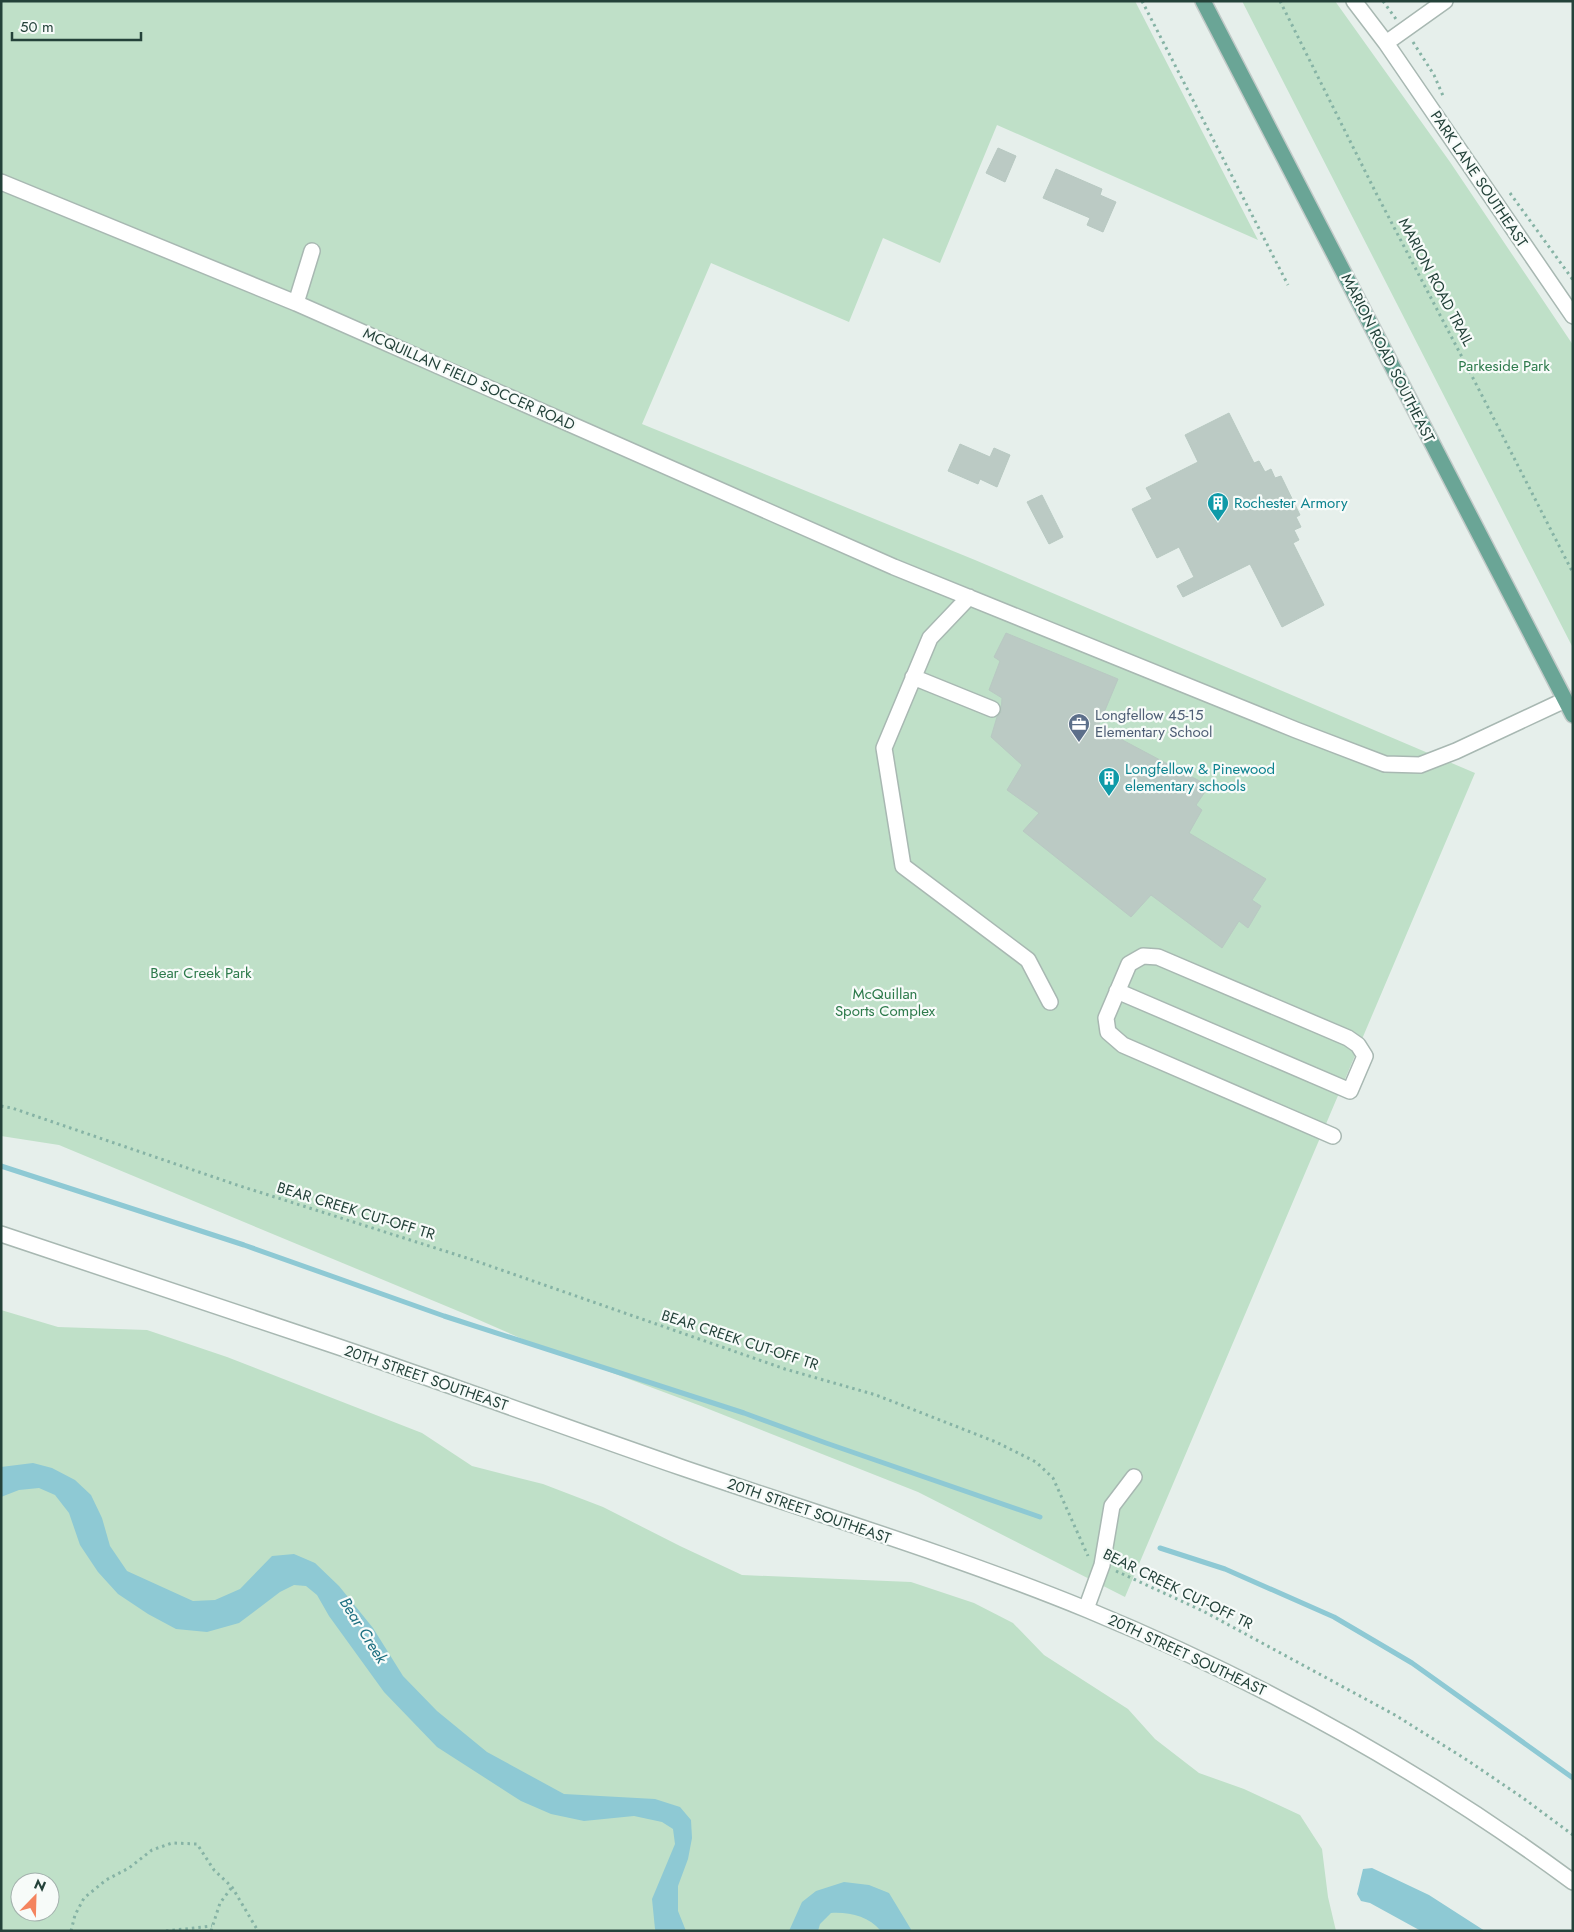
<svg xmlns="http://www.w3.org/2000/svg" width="1574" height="1932" font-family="Jost,sans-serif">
<rect width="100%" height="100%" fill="#e6efeb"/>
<path fill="#bfe0c8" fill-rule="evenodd" d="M1 1H1135L1258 240 997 125 940 263 883 238 849 322 711 263 642 424 975 560 1475 773 1125 1597 918 1492 701 1406 527 1341 470 1316 59 1145 1 1136Z
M1242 1H1335L1450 162 1573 345V648Z
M1 1310 58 1327 147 1330 227 1357 422 1433 472 1466 543 1484 603 1507 680 1546 742 1575 911 1582 974 1603 1013 1623 1044 1655 1128 1709 1155 1739 1199 1773 1244 1789 1300 1815 1322 1849 1328 1897 1336 1931H1ZM20 1882H50V1912H20Z"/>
<path fill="#8ec9d4" d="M33 1463 52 1468 75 1480 91 1495 102 1518 110 1546 127 1571 193 1601 215 1600 240 1589 272 1556 294 1554 315 1563 339 1586 373 1628 403 1676 437 1711 487 1752 564 1794 655 1799 680 1807 691 1820 692 1838 688 1859 678 1886V1911L686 1931H656L655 1929 652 1899 675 1844 673 1829 662 1822 634 1816 584 1821 551 1814 521 1801 437 1747 384 1692 329 1616 317 1595 306 1586 294 1585 280 1592 239 1623 207 1632 176 1629 148 1614 118 1594 98 1572 80 1545 69 1513 55 1495 39 1488 19 1490 1 1497V1467Z
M1372 1868 1429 1895 1485 1931H1421L1370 1903 1361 1901 1357 1894 1363 1869Z
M844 1882 869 1885 889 1893 912 1931H881C868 1916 850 1912 831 1913L820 1924 818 1931H789L802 1902 816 1891Z"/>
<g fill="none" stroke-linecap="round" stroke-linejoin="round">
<path stroke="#8ec9d4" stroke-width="5" d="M1 1166 244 1245 444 1316 744 1413 826 1443 1040 1517
M1160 1548 1225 1569 1334 1617 1412 1663 1573 1778"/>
</g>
<path fill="#bbcac4" stroke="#b8c9c2" d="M998 148 1016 156 1005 182 986 173Z
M1056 169 1102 189 1100 195 1116 202 1103 232 1087 225 1090 218 1043 198Z
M1229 413 1254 463 1259 461 1265 472 1271 469 1275 478 1281 476 1300 515 1296 517 1301 527 1294 530 1299 540 1293 543 1324 605 1282 627 1250 564 1183 597 1177 586 1194 577 1179 547 1157 558 1132 509 1152 499 1146 488 1198 462 1185 435Z
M960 444 990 457 994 448 1010 455 997 487 980 479 978 484 948 471Z
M1042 495 1063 537 1049 544 1027 502Z
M1006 633 1118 679 1098 727 1209 786 1196 805 1202 810 1189 833 1266 879 1252 900 1261 906 1248 928 1239 921 1222 948 1151 895 1131 917 1023 831 1039 813 1007 790 1022 765 991 737 997 717 1001 712 1002 698 989 690 1000 661 994 657Z"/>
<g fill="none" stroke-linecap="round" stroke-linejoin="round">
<g stroke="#a8b8b2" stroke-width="18">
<path id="minor" d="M1354 1 1386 43 1573 316
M1386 43 1445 1
M1 182 296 303 894 567 1296 730 1385 764 1420 765 1456 751 1565 700
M296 303 312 251
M969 597 930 638 884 748 903 866 1028 960 1050 1002
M913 677 992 709
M1117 991 1350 1091 1365 1056 1358 1045 1348 1038 1158 957 1143 956 1129 964 1106 1018 1108 1032 1123 1045 1333 1136
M1 1234C110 1271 219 1306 327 1343 446 1383 564 1427 683 1468 818 1514 956 1556 1088 1610 1260 1681 1423 1771 1573 1882
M1086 1609 1102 1565 1112 1506 1134 1477"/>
</g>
<g stroke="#c2cac8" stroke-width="18">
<path id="major" d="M1203 1 1573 715"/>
</g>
<path stroke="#86b3a5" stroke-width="3" stroke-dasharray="2.5 4" stroke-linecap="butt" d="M1142 1 1288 285
M1280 1 1376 193 1474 380 1573 573
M1383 1 1396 19
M1413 42 1434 75 1444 98
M1510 193 1573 280
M1 1106 12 1108 237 1185 470 1259 785 1369 876 1395 996 1442 1036 1462 1053 1478 1088 1556
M1116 1571 1203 1611 1395 1715 1467 1760 1523 1798 1573 1835
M71 1931 75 1915 84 1898 106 1880 129 1868 152 1850 172 1843 197 1844 214 1870 232 1887 258 1931
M166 1931 212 1926
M211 1931 220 1903 232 1887"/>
<use href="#minor" stroke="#fff" stroke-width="15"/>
<use href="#major" stroke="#6aa596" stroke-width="15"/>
</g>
<defs>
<g id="building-pin" transform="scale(1.125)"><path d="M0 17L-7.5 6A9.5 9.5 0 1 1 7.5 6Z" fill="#0f9aa8" stroke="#f7fbf9"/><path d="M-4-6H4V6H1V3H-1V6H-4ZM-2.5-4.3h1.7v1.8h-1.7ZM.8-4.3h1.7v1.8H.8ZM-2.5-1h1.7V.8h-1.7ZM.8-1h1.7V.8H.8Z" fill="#fff"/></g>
<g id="office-pin" transform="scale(1.125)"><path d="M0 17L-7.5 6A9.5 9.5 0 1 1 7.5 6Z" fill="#5c6f8a" stroke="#f7fbf9"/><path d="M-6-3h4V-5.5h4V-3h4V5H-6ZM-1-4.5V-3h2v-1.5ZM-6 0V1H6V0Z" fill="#fff"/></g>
</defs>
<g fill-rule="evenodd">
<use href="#building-pin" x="1218" y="503"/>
<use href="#office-pin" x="1079" y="724"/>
<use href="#building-pin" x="1109" y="778"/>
</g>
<g text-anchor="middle" stroke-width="4.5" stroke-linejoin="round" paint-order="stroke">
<g font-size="15" fill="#24423a" stroke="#f7fbf9">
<text transform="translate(1479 179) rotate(56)" y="5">PARK LANE SOUTHEAST</text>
<text transform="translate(1436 282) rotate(62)" y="5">MARION ROAD TRAIL</text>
<text transform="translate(1388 358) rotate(63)" y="5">MARION ROAD SOUTHEAST</text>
<text transform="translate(469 379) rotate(24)" y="5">MCQUILLAN FIELD SOCCER ROAD</text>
<text transform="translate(356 1211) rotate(17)" y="5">BEAR CREEK CUT-OFF TR</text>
<text transform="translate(740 1340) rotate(18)" y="5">BEAR CREEK CUT-OFF TR</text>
<text transform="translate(426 1378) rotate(19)" y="5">20TH STREET SOUTHEAST</text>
<text transform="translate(809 1511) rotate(19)" y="5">20TH STREET SOUTHEAST</text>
<text transform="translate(1178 1589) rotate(26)" y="5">BEAR CREEK CUT-OFF TR</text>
<text transform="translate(1187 1655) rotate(25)" y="5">20TH STREET SOUTHEAST</text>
</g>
<g font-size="15" fill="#2d7a4b" stroke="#f7fbf9">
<text x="1504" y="371">Parkeside Park</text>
<text x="201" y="978">Bear Creek Park</text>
<text x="885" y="999">McQuillan<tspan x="885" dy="17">Sports Complex</tspan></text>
</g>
<g font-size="15" fill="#0d838f" stroke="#f7fbf9" text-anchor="start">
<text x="1234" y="508">Rochester Armory</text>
<text x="1125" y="774">Longfellow &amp; Pinewood<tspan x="1125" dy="17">elementary schools</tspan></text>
</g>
<g font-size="15" fill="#4e5e75" stroke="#f7fbf9" text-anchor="start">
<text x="1095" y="720">Longfellow 45-15<tspan x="1095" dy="17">Elementary School</tspan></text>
</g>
<g font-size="16" font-style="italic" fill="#1c6f80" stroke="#f7fbf9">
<text transform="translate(364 1630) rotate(58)" y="6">Bear Creek</text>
</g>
</g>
<rect width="1574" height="1932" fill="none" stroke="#24423a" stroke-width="5"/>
<g transform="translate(35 1897) rotate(23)"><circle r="24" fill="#f7fbf9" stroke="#a3b1ad"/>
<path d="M0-4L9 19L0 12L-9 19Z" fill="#f4845f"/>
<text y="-8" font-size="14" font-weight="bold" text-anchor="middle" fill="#24423a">N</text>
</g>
<path d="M12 32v8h129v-8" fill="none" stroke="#24423a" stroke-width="2.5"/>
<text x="20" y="32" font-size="15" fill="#24423a" stroke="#f7fbf9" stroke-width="4" paint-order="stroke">50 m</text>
</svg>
